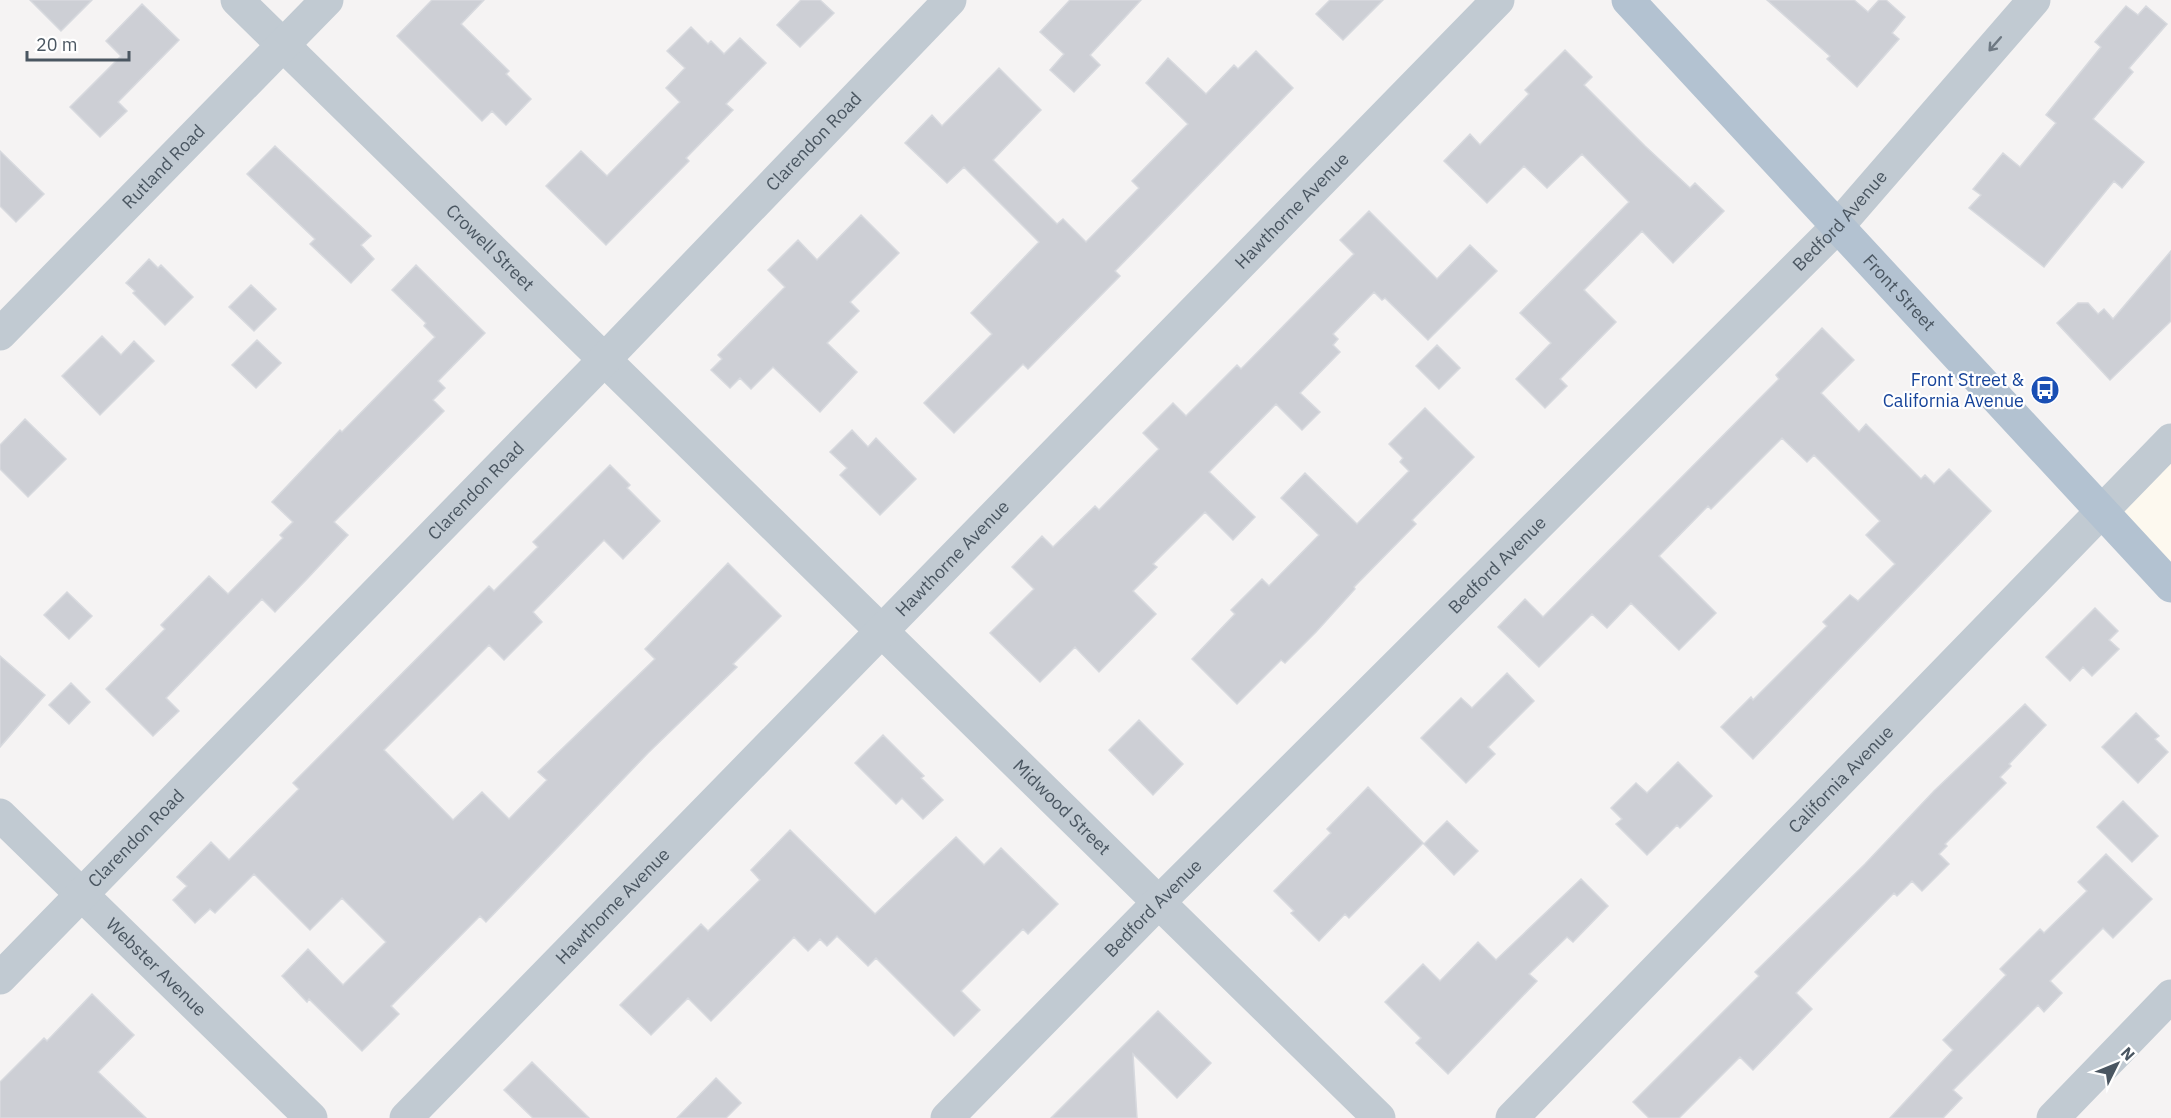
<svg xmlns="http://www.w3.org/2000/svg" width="2171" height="1118" font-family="'IBM Plex Sans',sans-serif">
<rect width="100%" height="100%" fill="#f5f3f3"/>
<path fill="#fdf9ef" d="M2171 440V586L2102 511Z"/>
<path fill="#cdcfd5" stroke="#d7d9de" stroke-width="1.5" d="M30 0H92L61 31Z
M432 0H484L461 24 509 71 506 74 531 99 506 125 492 111 482 121 397 36Z
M801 0H820L834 13 800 47 777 25Z
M1070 0H1141L1090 55 1100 65 1074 92 1050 70 1064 54 1040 32Z
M1330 0H1383L1343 40 1316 14Z
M1767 0H1854L1868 12 1879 0H1886L1905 17 1892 33 1899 39 1857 87 1827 59 1830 56Z
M142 4 179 40 118 102 127 111 100 137 70 107 121 56 106 41Z
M2126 6 2138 15 2146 6 2167 24 2129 68 2133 72 2093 119 2144 162 2122 188 2114 181 2044 267 1969 208 1981 195 1973 189 2003 153 2020 167 2056 123 2046 115 2101 47 2095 42Z
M691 27 708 44 711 41 724 54 740 38 766 63 726 104 733 110 686 158 689 161 606 245 546 186 581 151 607 176 680 102 666 88 685 68 667 51Z
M1565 50 1592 77 1584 85 1645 146 1690 188 1695 183 1724 211 1673 263 1642 231 1584 290 1616 322 1560 379 1567 386 1545 408 1516 379 1551 343 1520 313 1629 202 1582 154 1547 188 1524 166 1487 203 1444 161 1470 134 1480 145 1529 94 1525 90Z
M1256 51 1293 88 1115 271 1120 276 1028 369 1023 364 954 433 924 403 992 334 971 313 1039 242 964 167 947 183 905 143 932 115 942 126 999 68 1041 110 993 160 1057 224 1063 219 1086 242 1139 188 1132 181 1188 124 1146 83 1168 58 1206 94 1234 65 1238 69Z
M275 146 371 236 361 245 374 259 351 283 310 244 315 239 247 174Z
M0 151 44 194 16 222 0 206Z
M1369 211 1437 279 1470 245 1497 271 1428 340 1385 298 1382 300 1374 292 1333 334 1338 339 1333 345 1340 352 1300 393 1320 412 1302 430 1276 404 1209 472 1255 517 1233 540 1205 512 1153 564 1157 567 1133 591 1156 614 1099 672 1075 647 1040 682 990 633 1034 589 1012 567 1042 536 1053 547 1095 506 1099 510 1159 449 1143 433 1173 403 1186 416 1237 365 1241 369 1354 254 1340 240Z
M861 215 899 253 850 302 859 311 827 343 857 372 820 412 773 367 751 389 740 378 730 388 711 370 722 359 718 355 785 287 768 270 798 240 817 260Z
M2171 251V321L2110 380 2057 323 2078 303H2088L2098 314 2104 309 2113 319Z
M149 259 158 268 161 265 193 297 165 325 133 293 135 291 126 283Z
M416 265 485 333 438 381 445 388 433 400 444 411 334 522 348 535 307 579 275 612 262 599 166 698 179 711 153 736 106 689 165 629 161 625 209 576 228 594 283 538 280 535 293 522 272 502 340 430 342 432 435 337 424 326 426 323 392 290Z
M251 285 276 309 254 331 229 307Z
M1822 328 1854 360 1821 393 1859 432 1866 424 1921 479 1925 475 1934 484 1949 469 1991 511 1753 759 1721 727 1751 697 1753 700 1827 626 1823 622 1850 595 1858 601 1895 564 1866 535 1880 521 1814 455 1807 462 1782 438 1711 509 1708 506 1659 556 1716 613 1679 650 1631 603 1607 628 1592 614 1539 667 1498 627 1525 599 1543 617 1779 379 1776 375Z
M102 336 121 355 134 341 154 361 100 415 62 376Z
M257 340 281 363 256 388 232 365Z
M1437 345 1460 368 1439 389 1416 366Z
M1425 408 1474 457 1412 520 1416 524 1354 587 1355 589 1316 632 1285 663 1281 660 1237 704 1192 659 1235 614 1231 610 1262 579 1269 586 1319 535 1281 498 1305 473 1357 524 1409 471 1400 462 1403 458 1389 444Z
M25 419 66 459 28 497 0 469V445Z
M852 430 868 447 876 438 916 479 880 515 840 475 847 468 830 452Z
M610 465 630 485 627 488 660 521 623 559 604 540 533 612 542 622 504 660 489 645 384 750 453 820 482 792 509 819 547 780 538 772 655 659 645 649 728 563 781 616 733 664 737 667 648 753 486 922 480 916 391 1006 399 1014 362 1051 309 999 307 1002 282 976 308 949 343 985 386 942 342 898 310 930 254 874 215 913 210 909 195 923 173 900 187 886 177 877 211 842 229 860 299 789 293 783 489 586 494 591 538 547 533 542Z
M67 592 92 616 69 639 44 615Z
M2095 608 2118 631 2109 640 2119 649 2092 676 2083 667 2070 681 2046 657Z
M0 656 45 695 0 747Z
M1507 673 1534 701 1488 747 1495 754 1466 783 1421 738 1461 698 1472 708Z
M71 683 90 702 69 724 49 705Z
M2025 704 2046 725 2009 764 2011 766 2000 777 2006 783 1945 844 1947 846 1939 854 1949 864 1922 891 1912 881 1897 896 1894 893 1827 961 1796 993 1812 1009 1753 1070 1740 1057 1679 1118H1649L1633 1102 1759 976 1755 972 1865 864 1934 791Z
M2136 713 2159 736 2155 739 2168 752 2138 783 2102 747Z
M1139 720 1183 764 1153 795 1109 750Z
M883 735 924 776 921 778 943 800 923 819 902 798 896 804 855 763Z
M1678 762 1712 796 1680 828 1677 825 1647 855 1616 824 1622 819 1611 808 1636 783 1647 793Z
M1368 787 1423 843 1349 918 1345 914 1319 941 1291 913 1294 911 1274 891 1331 833 1327 829Z
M2123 801 2158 836 2132 862 2097 827Z
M1447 821 1478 851 1454 875 1424 844Z
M790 830 875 914 956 837 984 865 1001 848 1058 904 1028 934 1023 929 961 991 980 1010 954 1036 876 958 868 966 837 936 827 946 820 939 808 951 794 937 711 1021 688 998 651 1035 620 1005 701 924 708 931 760 880 751 870Z
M2106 854 2152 899 2113 938 2103 928 2050 981 2062 993 2044 1012 2038 1005 1953 1090 1962 1098 1943 1118H1890L1953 1050 1943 1040 2006 975 2000 969 2040 929 2044 933 2087 891 2078 882Z
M1581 879 1608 906 1573 942 1567 937 1529 974 1537 981 1448 1074 1416 1043 1421 1038 1385 1002 1423 964 1440 981 1478 942 1496 960Z
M92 994 134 1035 98 1072 146 1118H0V1082L44 1038 47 1041Z
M1158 1011 1211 1063 1177 1098 1133 1054 1137 1118H1051Z
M532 1062 589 1118H533L504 1090Z
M716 1078 741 1103 726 1118H677Z"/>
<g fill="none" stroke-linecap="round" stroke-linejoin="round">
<g stroke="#c1cad2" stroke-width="33">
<path id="s1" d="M237 0 1379 1118"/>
<path id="s2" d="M0 334 327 0"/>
<path id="s3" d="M0 815 311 1118"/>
<path id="s4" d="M0 978 604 360 950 0"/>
<path id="s5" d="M406 1118 1498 0"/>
<path id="s6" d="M947 1118 1159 902 1837 227 2034 0"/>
<path id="s7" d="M1512 1118 2171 440"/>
<path d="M2053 1118 2171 996"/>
</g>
<path stroke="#b3c2d1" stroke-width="33" id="s8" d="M1628 0 2171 586"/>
</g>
<defs><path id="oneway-shaft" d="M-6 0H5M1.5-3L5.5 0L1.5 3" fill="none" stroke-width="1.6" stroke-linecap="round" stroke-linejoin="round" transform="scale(1.5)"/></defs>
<use stroke="#6e7983" href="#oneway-shaft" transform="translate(1995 44) rotate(131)"/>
<defs>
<g id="bus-disc" transform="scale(1.5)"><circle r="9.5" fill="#1a4fb4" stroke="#fff"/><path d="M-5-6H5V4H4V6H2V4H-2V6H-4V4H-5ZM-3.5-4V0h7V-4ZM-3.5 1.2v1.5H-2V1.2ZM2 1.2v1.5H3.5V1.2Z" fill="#fff"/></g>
</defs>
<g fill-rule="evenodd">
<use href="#bus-disc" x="2045" y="390"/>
</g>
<g text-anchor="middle" stroke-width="4.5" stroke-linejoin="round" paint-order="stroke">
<g font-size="18" fill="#4a5661" stroke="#fff">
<text dy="6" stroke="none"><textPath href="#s4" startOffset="1167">Clarendon Road</textPath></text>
<text dy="6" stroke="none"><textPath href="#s2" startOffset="234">Rutland Road</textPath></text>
<text dy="6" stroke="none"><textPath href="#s5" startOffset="1268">Hawthorne Avenue</textPath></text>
<text dy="6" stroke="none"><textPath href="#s6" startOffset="1266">Bedford Avenue</textPath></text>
<text dy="6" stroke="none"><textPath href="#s1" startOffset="354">Crowell Street</textPath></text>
<text dy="6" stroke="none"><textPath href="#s8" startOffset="399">Front Street</textPath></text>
<text dy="6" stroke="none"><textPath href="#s4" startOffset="681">Clarendon Road</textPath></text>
<text dy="6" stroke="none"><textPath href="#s5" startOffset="782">Hawthorne Avenue</textPath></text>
<text dy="6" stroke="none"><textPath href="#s6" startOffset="780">Bedford Avenue</textPath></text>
<text dy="6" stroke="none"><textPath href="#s7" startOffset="472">California Avenue</textPath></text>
<text dy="6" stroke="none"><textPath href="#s1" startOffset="1154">Midwood Street</textPath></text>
<text dy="6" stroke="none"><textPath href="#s4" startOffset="195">Clarendon Road</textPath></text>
<text dy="6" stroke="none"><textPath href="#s5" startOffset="296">Hawthorne Avenue</textPath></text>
<text dy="6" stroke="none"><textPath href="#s6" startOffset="294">Bedford Avenue</textPath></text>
<text dy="6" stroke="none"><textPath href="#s3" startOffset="218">Webster Avenue</textPath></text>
</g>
<g font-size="18" fill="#164399" stroke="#fff" text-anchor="end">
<text x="2024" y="386">Front Street &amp;<tspan x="2024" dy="21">California Avenue</tspan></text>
</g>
</g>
<g transform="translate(2117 1064) rotate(47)" stroke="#ffffff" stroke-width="4.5" paint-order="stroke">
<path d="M0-4.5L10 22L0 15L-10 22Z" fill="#4a5661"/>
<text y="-9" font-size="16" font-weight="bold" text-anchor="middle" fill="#4a5661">N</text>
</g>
<path d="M27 51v9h102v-9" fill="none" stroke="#4a5661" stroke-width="3"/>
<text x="36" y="51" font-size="18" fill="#4a5661" stroke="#ffffff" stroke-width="4.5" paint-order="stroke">20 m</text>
</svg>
